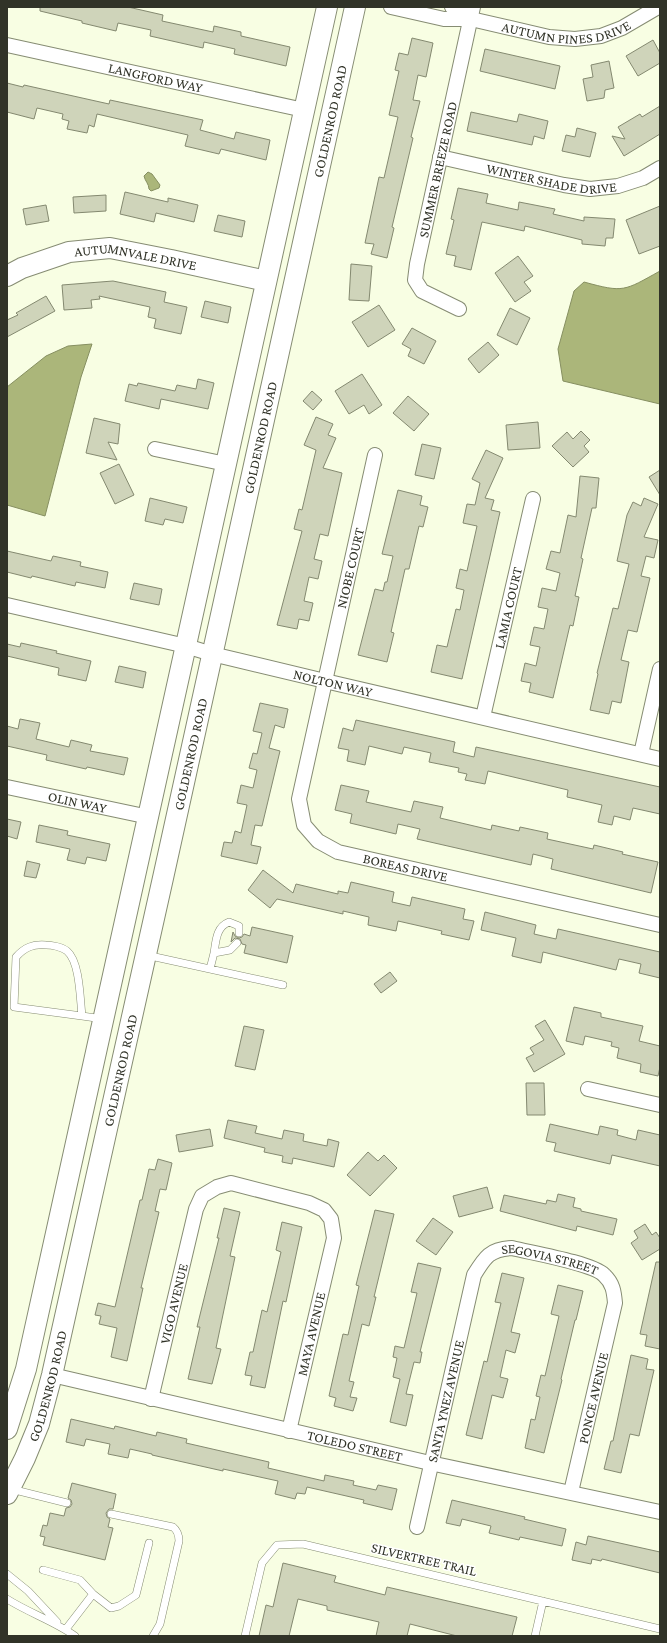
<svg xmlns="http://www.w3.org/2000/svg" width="667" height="1643" font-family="'Crimson Pro',serif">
<rect width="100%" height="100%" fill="#f8fee3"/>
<path fill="#abb67a" stroke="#868f61" d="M148 172 152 174 160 185 159 188 151 191 149 189C149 184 145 181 144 176Z
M660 271V404L563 381 558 349 574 291 584 282C624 293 624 291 660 271Z
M92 344 81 377 45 516 7 505V387L46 356 68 346Z"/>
<path fill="#cfd4ba" stroke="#848970" d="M40 7H128L163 15 162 21 213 32 214 26 241 32V36L290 47 286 66 234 54 235 49 204 42 203 48 150 36 151 30 118 23 116 31 82 23V21L40 11Z
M412 38 433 43 426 77 418 75 413 100 420 101 411 137 413 138 392 227 394 228 387 258 371 254 374 244 365 243 379 177 384 178 398 117 389 115 399 71 395 70 399 53 408 55Z
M653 40 660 53V63L638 76 626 56Z
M485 49 560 66 555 89 480 71Z
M609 61 614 88 605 90 604 98 587 101 583 79 593 77 591 65Z
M7 83 23 87 24 85 109 104 110 100 203 120 200 130 234 139 236 132 270 140 266 160 221 149 219 154 185 146 188 135 97 114 94 127 89 125 87 133 67 129 69 121 62 119 63 114 37 108 34 119 7 112Z
M660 106V134L624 156 612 136 625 139 618 127 640 114 642 117Z
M471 112 517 122 519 114 548 121 544 139 534 136 532 145 467 131Z
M577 128 596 133 590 157 562 151 566 135 575 137Z
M458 188 488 194 486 203 518 210 519 202 555 209 553 214 584 221V217L615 219 613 238H606L605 246 582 244V240L525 226 524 231 482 222 471 270 454 266 456 256 446 254 454 220 451 219Z
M125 192 168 202V198L198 205 194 222 156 213 154 222 120 214Z
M106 195V211L74 213 73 197Z
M46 205 49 221 26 225 23 209Z
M660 206V246L639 254 626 220Z
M218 215 245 221 242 237 214 231Z
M518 256 533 276 524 282 531 291 515 302 495 273Z
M351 264 372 266 369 301 349 300Z
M113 281 166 292 164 302 187 307 181 334 154 328 156 319 148 317 150 307 99 296 100 299 91 300 92 308 64 310 62 285Z
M46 296 55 311 7 337V320L18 315 16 313Z
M205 301 231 307 228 323 201 317Z
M379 305 395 330 368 347 352 322Z
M510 308 530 318 517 345 497 335Z
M412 328 436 341 424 364 408 356 411 349 402 344Z
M488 342 499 355 479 373 468 359Z
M362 374 382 405 369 414 364 405 349 414 335 391Z
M198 379 214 383 208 409 161 399 159 409 125 401 129 384 137 386 138 383 175 391 177 385 196 389Z
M312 391 322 400 313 410 303 401Z
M408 396 429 414 414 431 393 413Z
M316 417 333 424 328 435 336 438 323 468 342 473 328 536 320 534 314 559 322 561 318 579 309 577 304 601 313 603 309 621 299 619 297 629 277 625 302 531 294 529 299 509 302 510 316 450 304 445Z
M94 418 120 424 118 444 108 442 117 460 86 453Z
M538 422 540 448 508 450 506 425Z
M581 431 590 440 584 446 589 452 573 467 552 446 567 432 573 439Z
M422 444 441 448 434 479 415 475Z
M486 450 503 458 485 498 494 500 491 510 500 512 462 679 431 672 437 645 447 647 456 609 460 610 464 590 456 588 460 569 467 571 477 526 463 523 467 504 475 505 480 483 472 479Z
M119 464 134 495 115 504 100 473Z
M660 470V495L649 477Z
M580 476 599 478 596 508H592L581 558 583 559 575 596 579 597 573 626 570 625 553 698 529 692 531 683 521 681 525 663 536 666 540 647 530 645 534 627 544 629 548 609 538 607 542 588 556 591 560 573 546 569 551 551 560 553 568 515 576 517Z
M398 490 422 496 420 505 428 507 423 527 419 526 409 569H405L391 632 394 633 387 662 358 655 375 589 383 591 385 582H387L393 556 382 554Z
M150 498 187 507 183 523 165 519 163 525 145 521Z
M644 498 658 504 644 537 658 540 654 558 646 556 641 576 650 578 637 632 628 630 621 660 629 662 621 703 612 701 609 714 590 710 598 674 597 673 613 608 618 609 629 564 617 561 627 515 633 502 641 506Z
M7 551 51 561 53 556 81 562 80 566 108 572 105 588 76 582 75 586 32 576 31 578 7 572Z
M134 583 162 589 159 605 130 599Z
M21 643 57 651 56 653 91 661 86 681 58 675 59 668 7 656V644L20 647Z
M119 666 146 672 143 688 115 682Z
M260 703 288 709 284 728 275 725 269 748 280 751 262 826 255 825 251 845 261 847 257 864 221 856 224 842 232 843 235 831 241 833 247 805 237 803 241 785 253 788 257 770 249 768 253 753 257 754 262 733 253 731Z
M20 719 40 723 36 739 69 747 71 740 92 745 90 751 128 758 124 775 87 767 86 769 46 760 47 755 7 746V726L18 729Z
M356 720 455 742 453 752 474 757 476 747 660 787V814L633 808 630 820 614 816 612 825 598 822 602 805 567 797 568 790 488 771 485 784 465 780 467 774 458 772 459 768 429 762 431 753 404 747 402 754 369 746 365 765 347 761 349 750 338 748 343 728 353 731Z
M341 785 369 791 366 802 411 812 414 801 443 807 440 818 491 830 492 825 519 831 520 827 548 833 547 839 593 849 594 845 623 852 622 854 658 862 651 893 551 869 553 859 533 854 531 865 417 839 420 829 398 824 396 834 350 823 352 814 335 810Z
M7 819 21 822 17 839 7 836Z
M39 825 68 831 67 835 110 844 106 861 87 857 85 864 67 860 70 849 36 842Z
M27 861 40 864 36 878 24 876Z
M263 870 293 893 296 884 338 894V891L348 893 351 882 394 892 392 902 410 906 412 897 465 909 463 919 474 921 469 940 441 934 442 931 398 921 396 931 368 925 369 917 343 911V914L277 899 270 908 248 890Z
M485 912 536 925 534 934 556 939 558 929 660 952V978L639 973 641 964 619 959 616 970 543 952 541 963 512 956 516 938 481 930Z
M252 927 293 936 287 963 244 953 246 945 242 944 240 939 235 938 231 942 233 932 235 936 239 938 242 937 244 934 250 936Z
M390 972 397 981 381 993 374 984Z
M574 1007 601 1013V1017L643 1026 639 1041 660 1046V1067L658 1076 640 1072 641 1064 617 1058 619 1048 611 1046 612 1042 585 1036 583 1045 566 1041Z
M545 1020 565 1054 534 1072 526 1058 534 1054 530 1048 544 1040 535 1026Z
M244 1026 264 1030 255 1070 235 1066Z
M526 1083H544L545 1115H527Z
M228 1120 257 1126 255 1133 282 1139 284 1130 304 1134 303 1141 327 1146 328 1139 339 1142 334 1167 293 1158 292 1164 282 1162 283 1156 264 1152 265 1148 224 1138Z
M550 1124 598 1135 600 1126 618 1130 617 1135 636 1140 638 1130 660 1135V1166L612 1155 610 1164 554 1151 556 1143 546 1141Z
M210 1129 213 1146 179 1152 176 1135Z
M368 1152 378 1161 384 1155 397 1168 370 1196 347 1175Z
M158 1159 172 1163 166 1190 160 1189 155 1211 159 1212 141 1288H143L127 1361 111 1357 117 1328 99 1324 101 1316 95 1315 98 1303 115 1307 140 1200H142L149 1169 155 1170Z
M487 1187 493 1208 459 1217 453 1196Z
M558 1194 575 1198 573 1207 581 1209V1211L617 1219 613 1235 577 1226 576 1231 500 1211 504 1195 546 1204 547 1200 556 1202Z
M224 1208 240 1212 230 1256 235 1257 216 1348 221 1349 212 1384 188 1379 200 1327H197L219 1238H217Z
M375 1210 394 1214 374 1297H376L369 1326 362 1324 349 1381 354 1382 350 1397 357 1398 353 1411 334 1406 336 1398 329 1396 343 1334 348 1335 359 1286 356 1285Z
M433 1218 453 1232 436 1255 416 1241Z
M282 1222 302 1227 286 1302 283 1301 265 1388 250 1385 252 1376 245 1375 250 1352H253L262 1310 267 1312 281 1252 276 1250Z
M645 1224 652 1235 656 1232 660 1238V1249L642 1260 631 1243 638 1238 634 1231Z
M656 1262H660V1349L645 1346 647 1335 640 1334Z
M418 1263 441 1268 420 1352H422L420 1363 414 1362 406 1394 413 1395 406 1426 390 1422 400 1379 393 1377 397 1358 393 1357 395 1346 404 1348 417 1293 411 1292Z
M502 1273 524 1278 511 1332 520 1334 515 1353 506 1350 500 1377 508 1379 503 1398 492 1395 482 1439 466 1435 484 1361 487 1362 501 1303 495 1302Z
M558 1285 583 1291 576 1320H575L561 1379 562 1380 544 1453 525 1448 531 1419 535 1420 540 1397 536 1396 541 1375 545 1376 559 1316 551 1314Z
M631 1355 648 1359 646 1369 654 1370 639 1436 630 1434 621 1473 604 1469 611 1441H613Z
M71 1419 114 1429 115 1426 156 1436 157 1432 187 1439 186 1443 269 1462 268 1468 324 1481 325 1475 354 1481 353 1485 376 1490 378 1485 397 1489 392 1510 363 1503 364 1500 307 1487 305 1494 297 1493 295 1499 275 1494 278 1481 223 1469V1471L152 1455V1454L130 1449 128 1458 108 1454 110 1444 86 1439 84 1446 66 1442Z
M72 1483 116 1494 113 1509H109L106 1513 107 1517 110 1519 108 1527 113 1528 105 1560 43 1545 45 1537 40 1536 43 1525 47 1526 50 1513 64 1516 66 1508 70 1507 72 1504 71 1500 68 1498Z
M452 1500 525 1517 524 1519 566 1529 562 1546 520 1537 519 1540 489 1533 491 1526 462 1519 460 1526 446 1523Z
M588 1536 660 1552V1573L602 1559 601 1561 592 1559 591 1564 572 1560 576 1542 586 1545Z
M283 1563 336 1576 334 1582 385 1595 387 1587 517 1617 512 1636H457L410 1624 407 1636H376L379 1622 327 1610V1606L298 1599 289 1636H259L266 1605 273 1607Z"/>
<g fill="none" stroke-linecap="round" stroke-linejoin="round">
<g stroke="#868c73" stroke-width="8">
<path id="lane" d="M214 953C216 941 216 927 229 922L239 926V933
M146 955 283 985
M210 969 214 953 230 950 237 943
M82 1016 14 1007 16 957C25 947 33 944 46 945 52 945 62 947 67 951 80 962 80 999 82 1016L103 1019
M11 1489 67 1503
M111 1514 173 1527C178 1531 179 1535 179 1541L160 1624 153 1636
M43 1570 80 1580 93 1594 66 1629
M7 1574 28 1591 57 1622
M93 1594 111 1608 119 1606 136 1595 149 1543
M7 1599C29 1613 54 1621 75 1636
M245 1636 262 1563 277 1545 303 1544 660 1629
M535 1636 543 1601"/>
</g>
<g stroke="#868c73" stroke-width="16">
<g id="street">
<path id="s1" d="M391 7 444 19H471L549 37 575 39 601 36 622 28 658 7"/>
<path d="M452 7 471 19"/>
<path id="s2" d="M7 45 304 110"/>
<path id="s3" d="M440 157 564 185 590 189 618 186 643 178 660 168"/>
<path id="s4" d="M459 309 422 291 415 280 417 264 473 7"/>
<path d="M155 449 226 464"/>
<path id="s5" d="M375 455 299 799 304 825 318 841 338 852 660 925"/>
<path id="s6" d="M7 605 186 646 212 654 325 681 660 759"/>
<path id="s7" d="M483 717 533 499"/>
<path d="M641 754 660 669"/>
<path id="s8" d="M7 787 149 817"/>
<path d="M588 1089 660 1105"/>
<path id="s9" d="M52 1375 430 1463 660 1512"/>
<path id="s10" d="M151 1399 196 1209 202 1196 217 1187 231 1183 309 1203 324 1210 331 1219 334 1238 289 1431"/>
<path id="s11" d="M417 1527 474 1275C485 1257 490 1249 512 1248 532 1253 592 1263 604 1275 613 1283 614 1292 615 1303L571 1492"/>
</g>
</g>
<g stroke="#868c73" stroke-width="22">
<g id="secondary">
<path id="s12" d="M7 276 22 268 69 252 110 248 171 260 266 281"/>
<path d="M7 1429 26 1369 327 7"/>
<path id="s13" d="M7 1494 25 1458 39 1424 52 1375 163 878 355 7"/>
</g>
</g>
<use href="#lane" stroke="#fff" stroke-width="7"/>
<use href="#street" stroke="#fff" stroke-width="14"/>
<use href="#secondary" stroke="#fff" stroke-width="20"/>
</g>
<g text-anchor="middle" stroke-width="3" stroke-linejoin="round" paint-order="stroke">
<g font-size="14" fill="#313328" stroke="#fff">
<text dy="5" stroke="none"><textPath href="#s1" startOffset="179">AUTUMN PINES DRIVE</textPath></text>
<text dy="5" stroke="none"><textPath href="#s2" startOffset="152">LANGFORD WAY</textPath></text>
<text dy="5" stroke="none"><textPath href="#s13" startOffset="1412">GOLDENROD ROAD</textPath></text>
<text dy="5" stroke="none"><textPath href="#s4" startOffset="167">SUMMER BREEZE ROAD</textPath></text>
<text dy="5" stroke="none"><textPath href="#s3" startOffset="114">WINTER SHADE DRIVE</textPath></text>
<text dy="5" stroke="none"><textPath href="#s12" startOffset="134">AUTUMNVALE DRIVE</textPath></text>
<text dy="5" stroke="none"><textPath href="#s13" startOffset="1088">GOLDENROD ROAD</textPath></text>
<text transform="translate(350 568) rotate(-77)" y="5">NIOBE COURT</text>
<text dy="5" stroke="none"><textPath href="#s7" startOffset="112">LAMIA COURT</textPath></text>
<text dy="5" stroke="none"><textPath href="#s6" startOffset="335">NOLTON WAY</textPath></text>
<text dy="5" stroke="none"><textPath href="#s13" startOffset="764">GOLDENROD ROAD</textPath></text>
<text dy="5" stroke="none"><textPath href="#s8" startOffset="72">OLIN WAY</textPath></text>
<text dy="5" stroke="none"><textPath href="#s5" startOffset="492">BOREAS DRIVE</textPath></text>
<text dy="5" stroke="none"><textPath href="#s13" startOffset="440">GOLDENROD ROAD</textPath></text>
<text dy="5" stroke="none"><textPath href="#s11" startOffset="347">SEGOVIA STREET</textPath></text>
<text dy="5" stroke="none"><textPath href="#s10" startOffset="98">VIGO AVENUE</textPath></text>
<text transform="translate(311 1334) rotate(-77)" y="5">MAYA AVENUE</text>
<text dy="5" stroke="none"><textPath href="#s13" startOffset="116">GOLDENROD ROAD</textPath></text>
<text transform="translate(593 1398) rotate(-77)" y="5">PONCE AVENUE</text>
<text dy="5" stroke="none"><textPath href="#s11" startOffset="129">SANTA YNEZ AVENUE</textPath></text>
<text dy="5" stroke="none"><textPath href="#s9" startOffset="311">TOLEDO STREET</textPath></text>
<text transform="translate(424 1559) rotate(13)" y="5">SILVERTREE TRAIL</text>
</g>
</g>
<rect width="667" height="1643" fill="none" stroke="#313328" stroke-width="16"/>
</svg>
